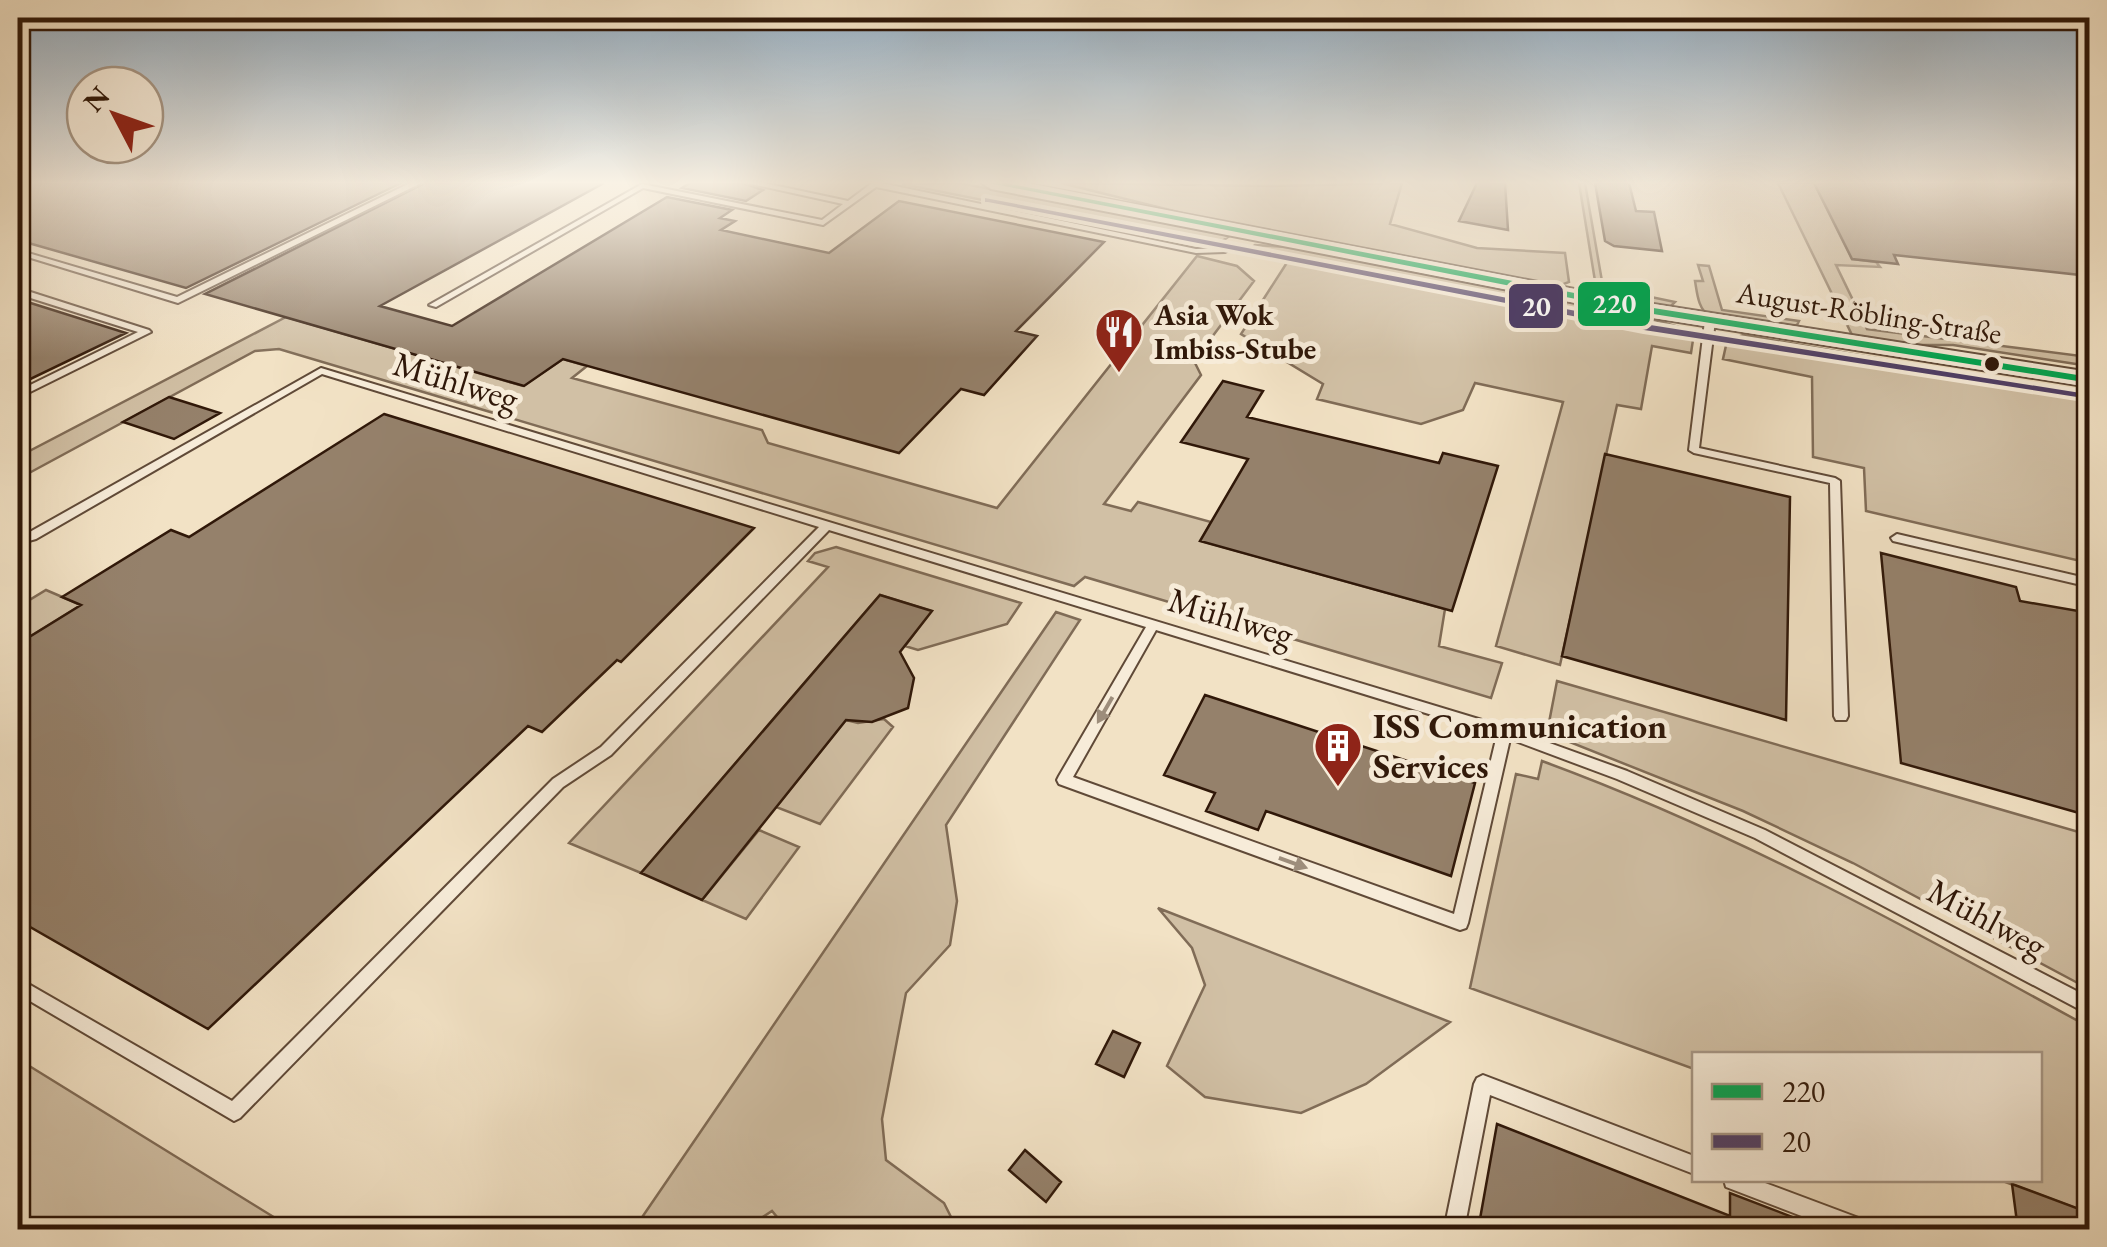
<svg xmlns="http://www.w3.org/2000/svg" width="2107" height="1247" font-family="'EB Garamond',serif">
<rect width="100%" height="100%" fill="#f2e2c5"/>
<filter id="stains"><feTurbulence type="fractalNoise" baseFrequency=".002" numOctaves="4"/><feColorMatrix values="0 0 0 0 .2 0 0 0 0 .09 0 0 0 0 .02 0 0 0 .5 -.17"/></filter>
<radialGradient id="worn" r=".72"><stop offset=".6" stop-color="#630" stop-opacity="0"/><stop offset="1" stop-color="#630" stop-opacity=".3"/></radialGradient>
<path fill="#d1c0a5" stroke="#806c57" stroke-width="2.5" d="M959 183 1222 233 1228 237 1215 246 902 184Z
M1061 183 1271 186 1402 183 1390 224 1477 248 1565 253 1569 282 1556 287 1194 216Z
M1579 183H1585L1603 287 1675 302 1669 308 1609 297 1596 287Z
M1778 183H1814L1852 259 1876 262 1880 267 1836 265 1867 329 2089 357V366L1953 345H1904L1854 339Z
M1255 245 1302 248 1628 312 1689 330 1693 340 1691 353 1652 346 1641 409 1617 405 1560 665 1496 646 1563 402 1475 383 1463 410 1421 424 1317 399 1323 384 1241 334 1288 261 1245 252Z
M1197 256 1237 266 1254 281 1194 361 1201 375 1104 504 1131 511 1138 502 1211 522 1201 541 1445 609 1439 646 1502 663 1491 698 1085 577 1074 586 279 349 255 351 18 479V457L286 317 523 386 563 359 587 366 572 378 762 430 768 443 997 508Z
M1698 265 1709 266 1722 310 1799 321 1797 325C1779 329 1726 324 1710 316 1698 310 1697 292 1695 281H1703Z
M1743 335 1968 374 1970 379 2089 393V563L1866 511 1864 468 1813 457 1812 377 1723 359 1727 341Z
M836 547 1021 603 1007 624 918 650 905 646 931 611 880 595 641 873 569 843 828 567 808 561 815 553Z
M46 590 81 605 18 644V599L26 602Z
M1056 612 1080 620 946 825 957 901 950 945 906 993 882 1119 886 1160 944 1203 957 1229H787L772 1211 744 1229H634Z
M1557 681 2089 835V989L1853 863 1743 811 1547 733Z
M884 719 893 727 820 824 776 807 846 720 858 723Z
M1542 761C1733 831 1911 929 2089 1027V1213L2000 1180H2040V1054H1694V1069L1470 988 1516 774 1538 779Z
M759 830 799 847 746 919 702 900Z
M1158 908 1450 1022 1366 1084 1301 1113 1205 1097 1167 1066 1205 985 1192 948Z
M18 1059 52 1080 293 1229H18Z"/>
<path fill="#95816b" stroke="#301809" stroke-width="2.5" d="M18 183H401L186 288 18 240Z
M425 183H604L380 306 452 326 667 197 732 210 720 218 735 221 721 230 829 253 899 201 1104 242 1016 331 1037 336 984 395 961 389 899 453 563 359 524 386 205 294Z
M690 183H743L763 190 746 201 682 188Z
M1477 183H1505L1508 230 1459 221Z
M1595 183H1629L1636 211 1654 212 1662 251 1614 246 1605 241Z
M1814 183H2079L2090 195V276L1894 255 1898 264 1852 259Z
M18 299 126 333 18 385Z
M1223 381 1263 391 1247 417 1439 463 1443 453 1498 466 1452 611 1200 541 1248 459 1181 442Z
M169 397 220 413 174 439 123 422Z
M384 414 754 528 621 662 617 660 542 732 528 726 208 1029 18 920V644L81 605 62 597 171 530 189 537Z
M1605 454 1790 497 1786 720 1562 656Z
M1881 553 2016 587 2020 601 2090 613V816L1901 763Z
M880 595 932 611 900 652 914 678 908 708 872 722 846 720 702 900 641 873Z
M1205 695 1475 783 1451 876 1266 811 1258 830 1206 811 1215 793 1164 775Z
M1113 1031 1140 1043 1124 1077 1096 1064Z
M1497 1124 1730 1216V1193L1826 1230H1478Z
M1025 1150 1061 1182 1046 1202 1009 1170Z
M2012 1184 2090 1213V1230H2018Z"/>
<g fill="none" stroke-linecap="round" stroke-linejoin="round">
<g stroke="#604a38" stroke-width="4">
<path id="service" d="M410 183H421L178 303 18 254V250L177 297Z
M747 183H764L848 201 872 183H881L1196 249 1225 248 1229 250 1225 252 1196 253 876 187 823 225 643 188 436 307 429 305 642 184 822 220 843 204Z
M18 288 149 330 151 332 18 398V391L138 332 18 294Z
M1710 318 1715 321 1699 448 1835 478 1840 481 1848 716 1846 720H1836L1834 716 1830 483 1694 453 1689 450 1705 321Z
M321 368 1505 727 1627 771 1765 830 2090 998V1015L1755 838 1617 779 1510 739 1468 923 1466 928 1460 930 1059 784 1057 780 1059 776 1146 627 829 530 611 755 563 787 240 1118 234 1121 18 994V978L232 1101 553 779 601 747 819 527 322 374 36 539 18 544V536L28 533ZM1156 630 1497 735 1454 914 1073 777Z
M1897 534 2090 579V587L1893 541 1891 538Z
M1483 1075 1694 1156V1174L1490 1095 1464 1230H1444L1474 1084 1477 1078Z
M1724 1180H1757L1872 1223 1875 1230H1838L1726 1187Z"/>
</g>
<g stroke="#604a38" stroke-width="4">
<path id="tertiary" d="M982 183H1023L1647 303 2090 372V387L1647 317 991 189Z"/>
</g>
<use href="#service" fill="#f7ecd9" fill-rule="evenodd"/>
<use href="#tertiary" fill="#f7ecd9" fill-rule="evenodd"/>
<g stroke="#f7ecd9" stroke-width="8">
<path id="bus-1" d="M989 183H1006L1647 307 2090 377V383L1647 313Z"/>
</g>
<g stroke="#f7ecd9" stroke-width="8">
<path id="bus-2" d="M985 198 1644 324 2087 394 2090 395V399L1644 330 988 202H985Z"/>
</g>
<use href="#bus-1" fill="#00a651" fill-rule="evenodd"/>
<use href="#bus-2" fill="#4e3e67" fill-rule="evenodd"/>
</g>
<defs><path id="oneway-solid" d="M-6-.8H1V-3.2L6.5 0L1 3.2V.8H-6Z" transform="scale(2.5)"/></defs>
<g fill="#9d8d7b">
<use href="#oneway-solid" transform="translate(1105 710) rotate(120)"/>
<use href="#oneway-solid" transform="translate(1293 863) rotate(20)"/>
</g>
<linearGradient id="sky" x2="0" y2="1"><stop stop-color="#91abc0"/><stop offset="0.51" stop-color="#f9f2e5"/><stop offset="1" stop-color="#f9f2e5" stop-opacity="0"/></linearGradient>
<rect width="2107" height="358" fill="url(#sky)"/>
<defs>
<g id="restaurant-pin" transform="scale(2.5)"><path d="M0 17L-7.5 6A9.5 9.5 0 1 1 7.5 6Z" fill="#8f2418" stroke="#f7ecd9"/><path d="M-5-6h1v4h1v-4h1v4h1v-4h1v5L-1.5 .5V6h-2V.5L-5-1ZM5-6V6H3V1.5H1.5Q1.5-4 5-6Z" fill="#fff"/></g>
<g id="building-pin" transform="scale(2.5)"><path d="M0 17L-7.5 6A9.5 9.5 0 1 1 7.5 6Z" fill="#8f2418" stroke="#f7ecd9"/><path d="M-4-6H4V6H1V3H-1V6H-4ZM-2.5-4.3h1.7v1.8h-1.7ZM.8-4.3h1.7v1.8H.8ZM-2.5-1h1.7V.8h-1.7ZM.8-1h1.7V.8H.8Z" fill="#fff"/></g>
</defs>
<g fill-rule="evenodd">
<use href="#restaurant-pin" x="1119" y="332"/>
<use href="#building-pin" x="1338" y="746"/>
</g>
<circle fill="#301809" stroke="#f7ecd9" stroke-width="4" cx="1992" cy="364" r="9"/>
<g text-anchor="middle" stroke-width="10" stroke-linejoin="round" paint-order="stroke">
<g font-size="30" fill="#301809" stroke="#f7ecd9">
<text transform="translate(1869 313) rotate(9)" y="10">August-Röbling-Straße</text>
</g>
<g font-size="30" font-weight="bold" fill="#301809" stroke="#f7ecd9" text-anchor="start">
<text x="1154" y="325">Asia Wok<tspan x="1154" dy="34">Imbiss-Stube</tspan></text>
</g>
<g font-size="35" fill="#301809" stroke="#f7ecd9">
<text transform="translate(456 381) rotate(17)" y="12">Mühlweg</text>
<text transform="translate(1231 617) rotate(17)" y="12">Mühlweg</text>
<text transform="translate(1987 918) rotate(28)" y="12">Mühlweg</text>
</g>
<g font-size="35" font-weight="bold" fill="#301809" stroke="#f7ecd9" text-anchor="start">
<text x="1373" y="738">ISS Communication<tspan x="1373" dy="40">Services</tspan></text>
</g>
</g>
<g stroke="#f7ecd9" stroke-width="4">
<rect x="1576" y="280" width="76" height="48" rx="10" fill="#00a651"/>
<rect x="1507" y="282" width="58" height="48" rx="10" fill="#4e3e67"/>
</g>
<g font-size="28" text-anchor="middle" font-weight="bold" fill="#fff">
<text x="1614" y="313">220</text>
<text x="1536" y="316">20</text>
</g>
<rect width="2107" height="1247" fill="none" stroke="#f2e2c5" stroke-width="60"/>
<rect x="20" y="20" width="2067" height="1207" fill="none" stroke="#301809" stroke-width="5"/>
<rect x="30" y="30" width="2047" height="1187" fill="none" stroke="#301809" stroke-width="2.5"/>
<rect x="1692" y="1052" width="350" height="130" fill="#f7ecd9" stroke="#a79786" stroke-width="2.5"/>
<rect x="1712" y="1084" width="50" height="15" fill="#00a651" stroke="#a79786" stroke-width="2.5"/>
<text x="1782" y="1102" font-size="30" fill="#301809">220</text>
<rect x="1712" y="1134" width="50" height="15" fill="#4e3e67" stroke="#a79786" stroke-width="2.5"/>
<text x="1782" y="1152" font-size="30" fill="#301809">20</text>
<g transform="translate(115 115) rotate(311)"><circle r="48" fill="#f7ecd9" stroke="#a79786" stroke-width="2.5"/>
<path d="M0-8L18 38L0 25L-18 38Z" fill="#8f2418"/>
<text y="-15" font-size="28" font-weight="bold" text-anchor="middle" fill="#301809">N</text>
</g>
<rect width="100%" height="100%" filter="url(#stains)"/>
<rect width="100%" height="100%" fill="url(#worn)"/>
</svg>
